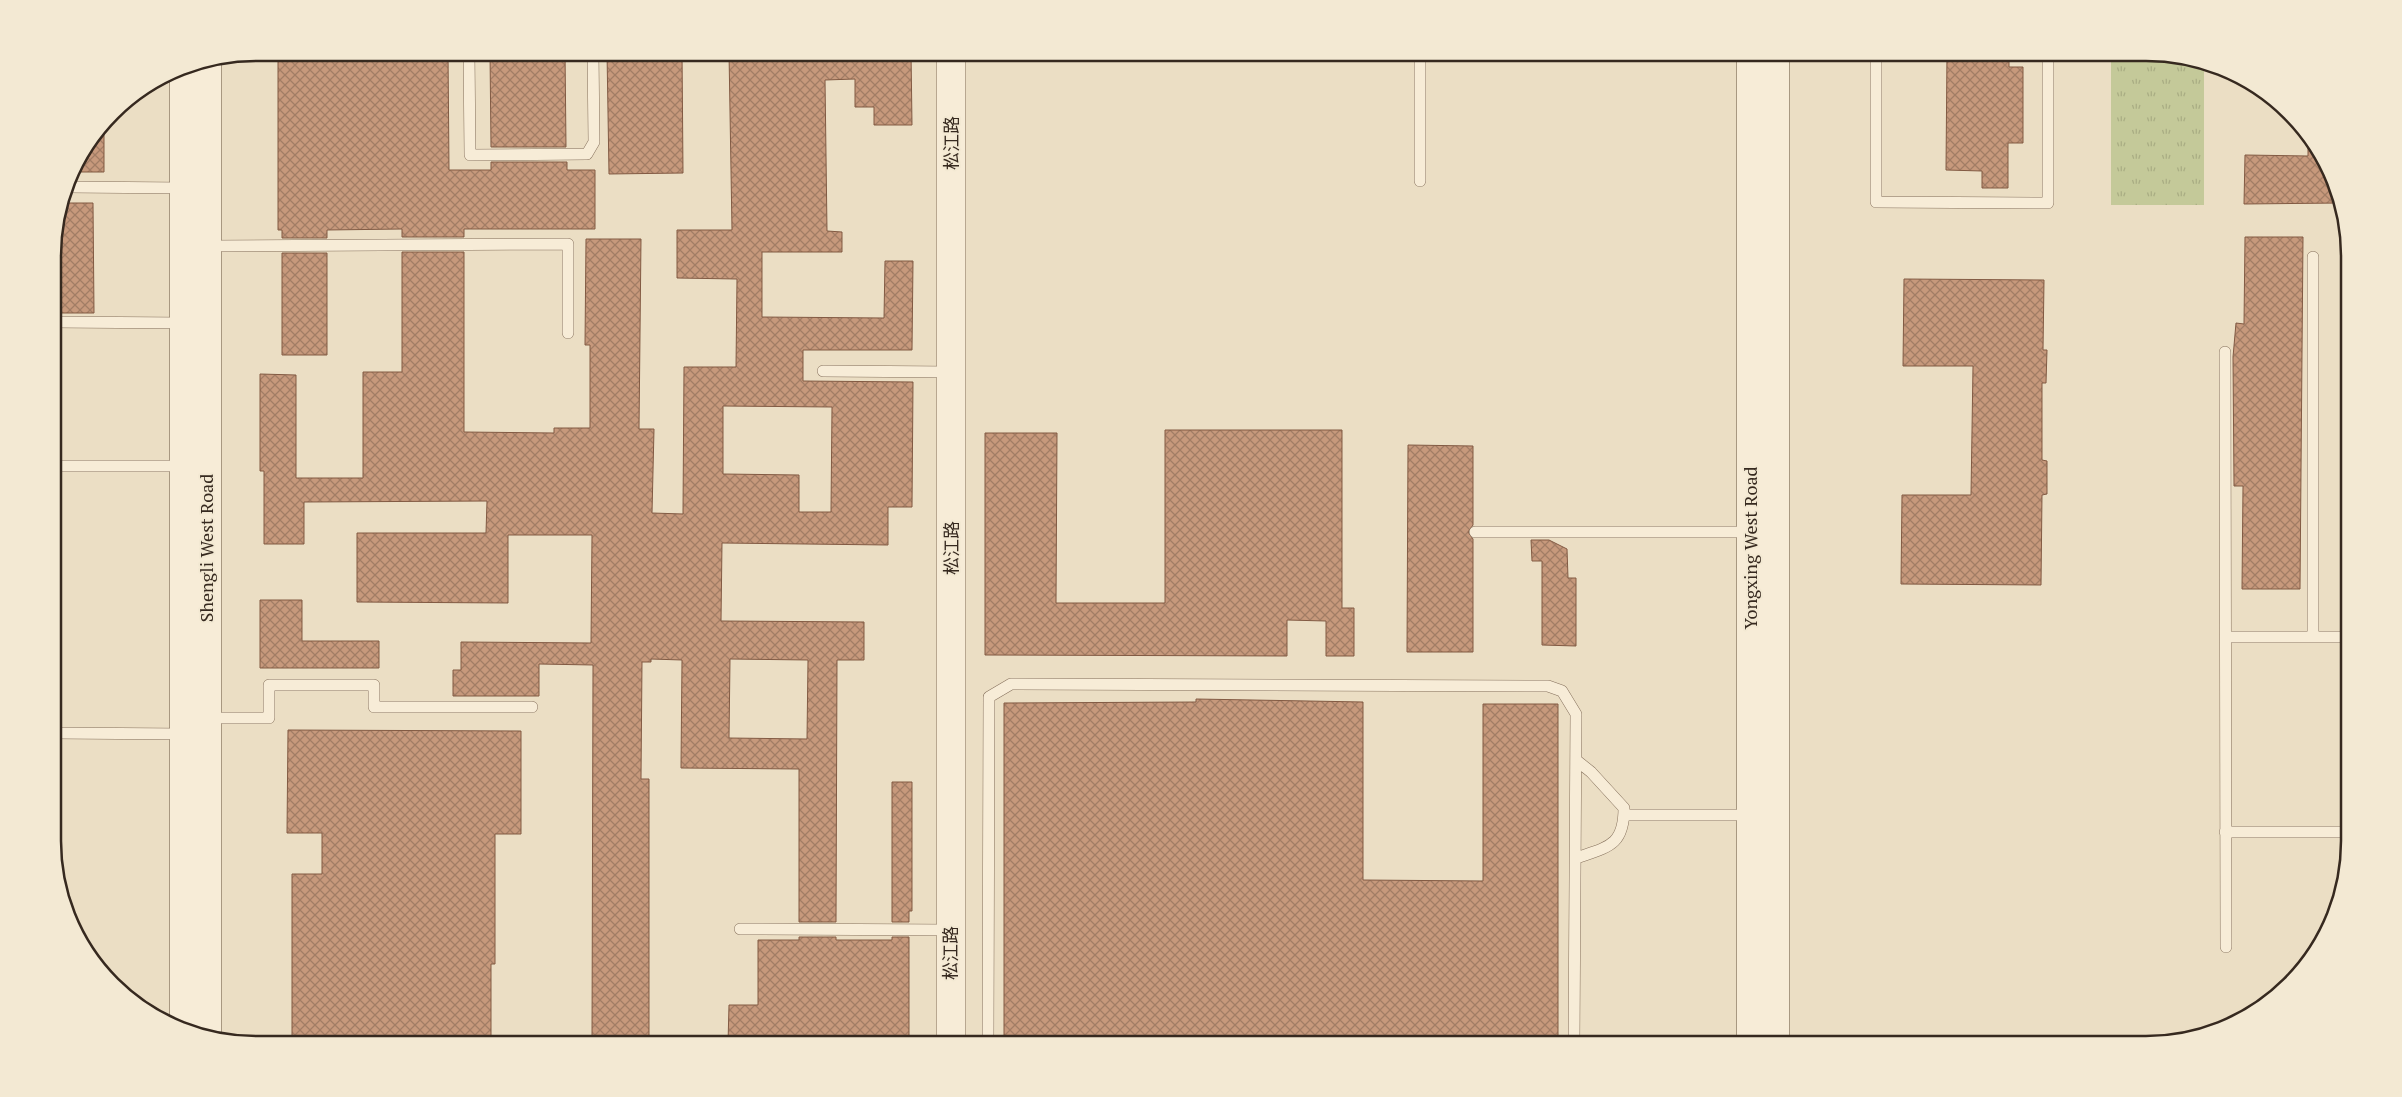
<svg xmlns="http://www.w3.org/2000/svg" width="2402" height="1097" font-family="'PT Serif','Noto Sans SC',serif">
<defs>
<pattern id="grass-tufts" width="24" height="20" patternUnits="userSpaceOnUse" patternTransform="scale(1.25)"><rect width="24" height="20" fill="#c4c999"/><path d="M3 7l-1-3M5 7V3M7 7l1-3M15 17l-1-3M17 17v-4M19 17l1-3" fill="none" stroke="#a9ad83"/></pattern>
<pattern id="building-cross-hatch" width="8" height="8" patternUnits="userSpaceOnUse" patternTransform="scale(1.25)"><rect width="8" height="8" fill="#c7997c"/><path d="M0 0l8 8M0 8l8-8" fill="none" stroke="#a27d65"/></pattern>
</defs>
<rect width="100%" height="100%" fill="#ebdec4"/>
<path fill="url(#grass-tufts)" d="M2111 53H2146L2204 64V205H2111Z"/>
<path fill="url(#building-cross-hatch)" stroke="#825a43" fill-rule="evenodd" d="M278 52H448L449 170H491V162H567V170H595V229H464V237H402V229L327 230V238H282V230H278Z
M490 52H565L566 147H491Z
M607 52H682L683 173 609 174Z
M729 52H911L912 125H874V107H855V79L825 80 827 231 842 232V252H762V317L884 318 885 261H913L912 350H803V381L913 382 912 507H888V545L722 543 721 621 864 622V660H837L836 922H799V769L681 768 682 660 651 659V662H642L641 779H649V1044H592L593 665 539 664V696H453V670H461V642L591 643 592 535H508V603L357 602V533H486L487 501 304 502V544H264V471H260V374L296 375V478H363V372H402V252H464V432L554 433V428H590V345H585L586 239H641L639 429H654L652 513 683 514 684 367H736L737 279 677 278V230H732ZM723 406 832 407 831 512H799V475L723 474ZM730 659 808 660 807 739 729 738Z
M1947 52H2009V67H2023V143H2008V188H1982V171L1946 170Z
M104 127V172H72L74 166Z
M2308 133 2334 178 2341 203 2244 204 2245 155 2308 156Z
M64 203H93L94 313H53V243Z
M2245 237H2303L2300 589H2242L2243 486H2234L2233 357 2236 323 2244 324Z
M282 253H327V355H282Z
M1904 279 2044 280 2043 350H2047L2046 383H2042V460L2047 461V494L2042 495 2041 585 1901 584 1902 495H1971L1973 366H1903Z
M1165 430H1342V608H1354V656H1326V621L1287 620V656L985 655V433H1057L1056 603H1165Z
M1408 445 1473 446V525L1468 532 1473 539V652H1407Z
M1531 540H1549L1567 549 1568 578H1576V646L1542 645V561H1532Z
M260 600H302V641H379V668H260Z
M1196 699 1363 702V880L1483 881V704H1558V1044L1362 1042V1044H1004V703L1196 702Z
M288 730 521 731V834H495V964H491V1044H292V874H322V833H287Z
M892 782H912V911H909V922H892Z
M799 937H836V940H892V937H909V1044H728L729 1005H758V940H799Z"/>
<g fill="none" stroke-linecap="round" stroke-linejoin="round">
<g stroke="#85705c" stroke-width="12">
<path id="service" d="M469 52 470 155 587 154 594 142 593 52
M1876 52V202L2048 203V52
M1420 181V52
M68 187 184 188
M207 246 568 244V333
M53 322 184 323
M2225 352 2226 947
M823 371 951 372
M53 466H183
M1475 532H1751
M2226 637H2349
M2313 637V257
M207 718H269V685H374V707H532
M54 733 184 734
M1624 815H1751
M2225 832H2349
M1576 858C1608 847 1624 846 1624 808L1591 772 1576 760
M740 929 951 930
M988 1044 989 697 1011 684 1548 686 1562 691 1576 714 1574 1044"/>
</g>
<g stroke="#85705c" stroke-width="29">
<path id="tertiary" d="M951 1044V52"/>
</g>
<g stroke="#67523f" stroke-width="29">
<path id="secondary" d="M1775 52V1044
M207 62V1035
M184 67V1030
M1751 1044V52"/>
</g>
<use href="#service" stroke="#f7ecd7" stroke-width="11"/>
<use href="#tertiary" stroke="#f7ecd7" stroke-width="28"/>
<use href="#secondary" stroke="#f7ecd7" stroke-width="28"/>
</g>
<g text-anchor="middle" stroke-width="4" stroke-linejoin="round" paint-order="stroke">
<g font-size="18" fill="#36291f" stroke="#f3e9d3">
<text transform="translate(952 143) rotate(-90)" y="6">松江路</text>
<text transform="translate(207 548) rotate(-90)" y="6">Shengli West Road</text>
<text transform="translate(952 548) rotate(-90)" y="6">松江路</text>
<text transform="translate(1751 548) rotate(-90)" y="6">Yongxing West Road</text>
<text transform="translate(951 953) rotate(-90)" y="6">松江路</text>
</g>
</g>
<path d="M0 0H2402V1097H0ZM256 61H2146A195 195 0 0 1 2341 256V841A195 195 0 0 1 2146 1036H256A195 195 0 0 1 61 841V256A195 195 0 0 1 256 61Z" fill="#f3e9d3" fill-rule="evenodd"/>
<path fill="none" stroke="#36291f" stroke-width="2.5" d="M256 61H2146A195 195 0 0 1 2341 256V841A195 195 0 0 1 2146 1036H256A195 195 0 0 1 61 841V256A195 195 0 0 1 256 61Z"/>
</svg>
